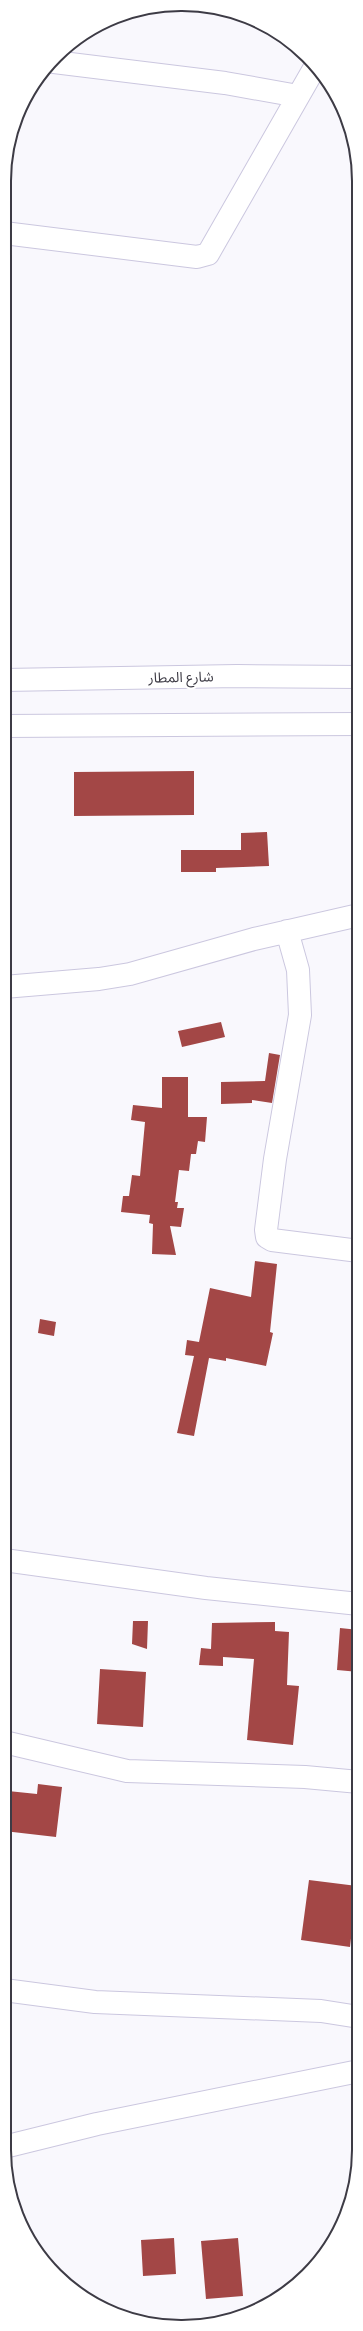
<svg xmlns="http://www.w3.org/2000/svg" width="363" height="2331" font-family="'Varela Round','Noto Sans Arabic',sans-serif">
<rect width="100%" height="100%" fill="#f9f8fd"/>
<path fill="#a34746" d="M194 771V815L74 816V772Z
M267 832 269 866 216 868V872H181V850H241V833Z
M221 1022 225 1037 182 1047 178 1031Z
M269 1053 280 1055 272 1103 252 1100V1103L221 1104V1082L265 1081Z
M162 1077H188V1117H207L205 1142 198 1141 196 1154H191L189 1171 179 1170 175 1202H178L177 1208H184L181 1227 170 1226 176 1255 152 1254 153 1224 149 1223 150 1215 121 1212 123 1196H129L132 1175 140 1176 145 1122 131 1120 133 1105 162 1108Z
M255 1261 277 1264 270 1332 273 1333 266 1366 226 1358V1361L209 1358 194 1436 177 1433 194 1356 185 1355 187 1340 199 1342 210 1288 251 1297Z
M40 1319 56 1322 54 1336 38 1333Z
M133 1621H148L147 1649 132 1644Z
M275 1622V1631L289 1632 287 1685 299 1686 293 1745 247 1740 254 1659 223 1657V1666L199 1665 201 1648 211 1649 212 1623Z
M340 1628 359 1630V1672L337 1670Z
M100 1669 146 1672 143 1727 97 1724Z
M38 1784 62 1787 56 1837 4 1831 8 1791 37 1794Z
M309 1880 357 1886 350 1947 301 1940Z
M174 2238 176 2274 143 2276 141 2240Z
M238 2238 243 2296 206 2299 201 2241Z"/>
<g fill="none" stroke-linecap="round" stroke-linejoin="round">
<g stroke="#cbc7df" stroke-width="24">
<path id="minor" d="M54 62 225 83 298 96
M4 233 197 257 208 254 315 67
M4 680 237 676 359 677
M4 726 359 724
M287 931 298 970 300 1015 275 1159 266 1230 267 1237 272 1240 359 1251
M4 987 99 979 130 974 254 939 359 915
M4 1560 206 1588 359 1604
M4 1742 127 1771 305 1777 359 1782
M4 1990 95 2002 321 2011 359 2017
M4 2147 97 2124 359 2071"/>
</g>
<use href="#minor" stroke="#fff" stroke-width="22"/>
</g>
<g text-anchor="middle" stroke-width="4" stroke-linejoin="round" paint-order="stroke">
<g font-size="14" fill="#3d3b45" stroke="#fff">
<text transform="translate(181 677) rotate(-1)" y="5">شارع المطار</text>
</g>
</g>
<path d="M0 0H363V2331H0ZM181 11H182A170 170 0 0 1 352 181V2150A170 170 0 0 1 182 2320H181A170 170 0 0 1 11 2150V181A170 170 0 0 1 181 11Z" fill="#fff" fill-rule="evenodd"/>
<path fill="none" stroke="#3d3b45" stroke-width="2" d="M181 11H182A170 170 0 0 1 352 181V2150A170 170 0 0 1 182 2320H181A170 170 0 0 1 11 2150V181A170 170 0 0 1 181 11Z"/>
</svg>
